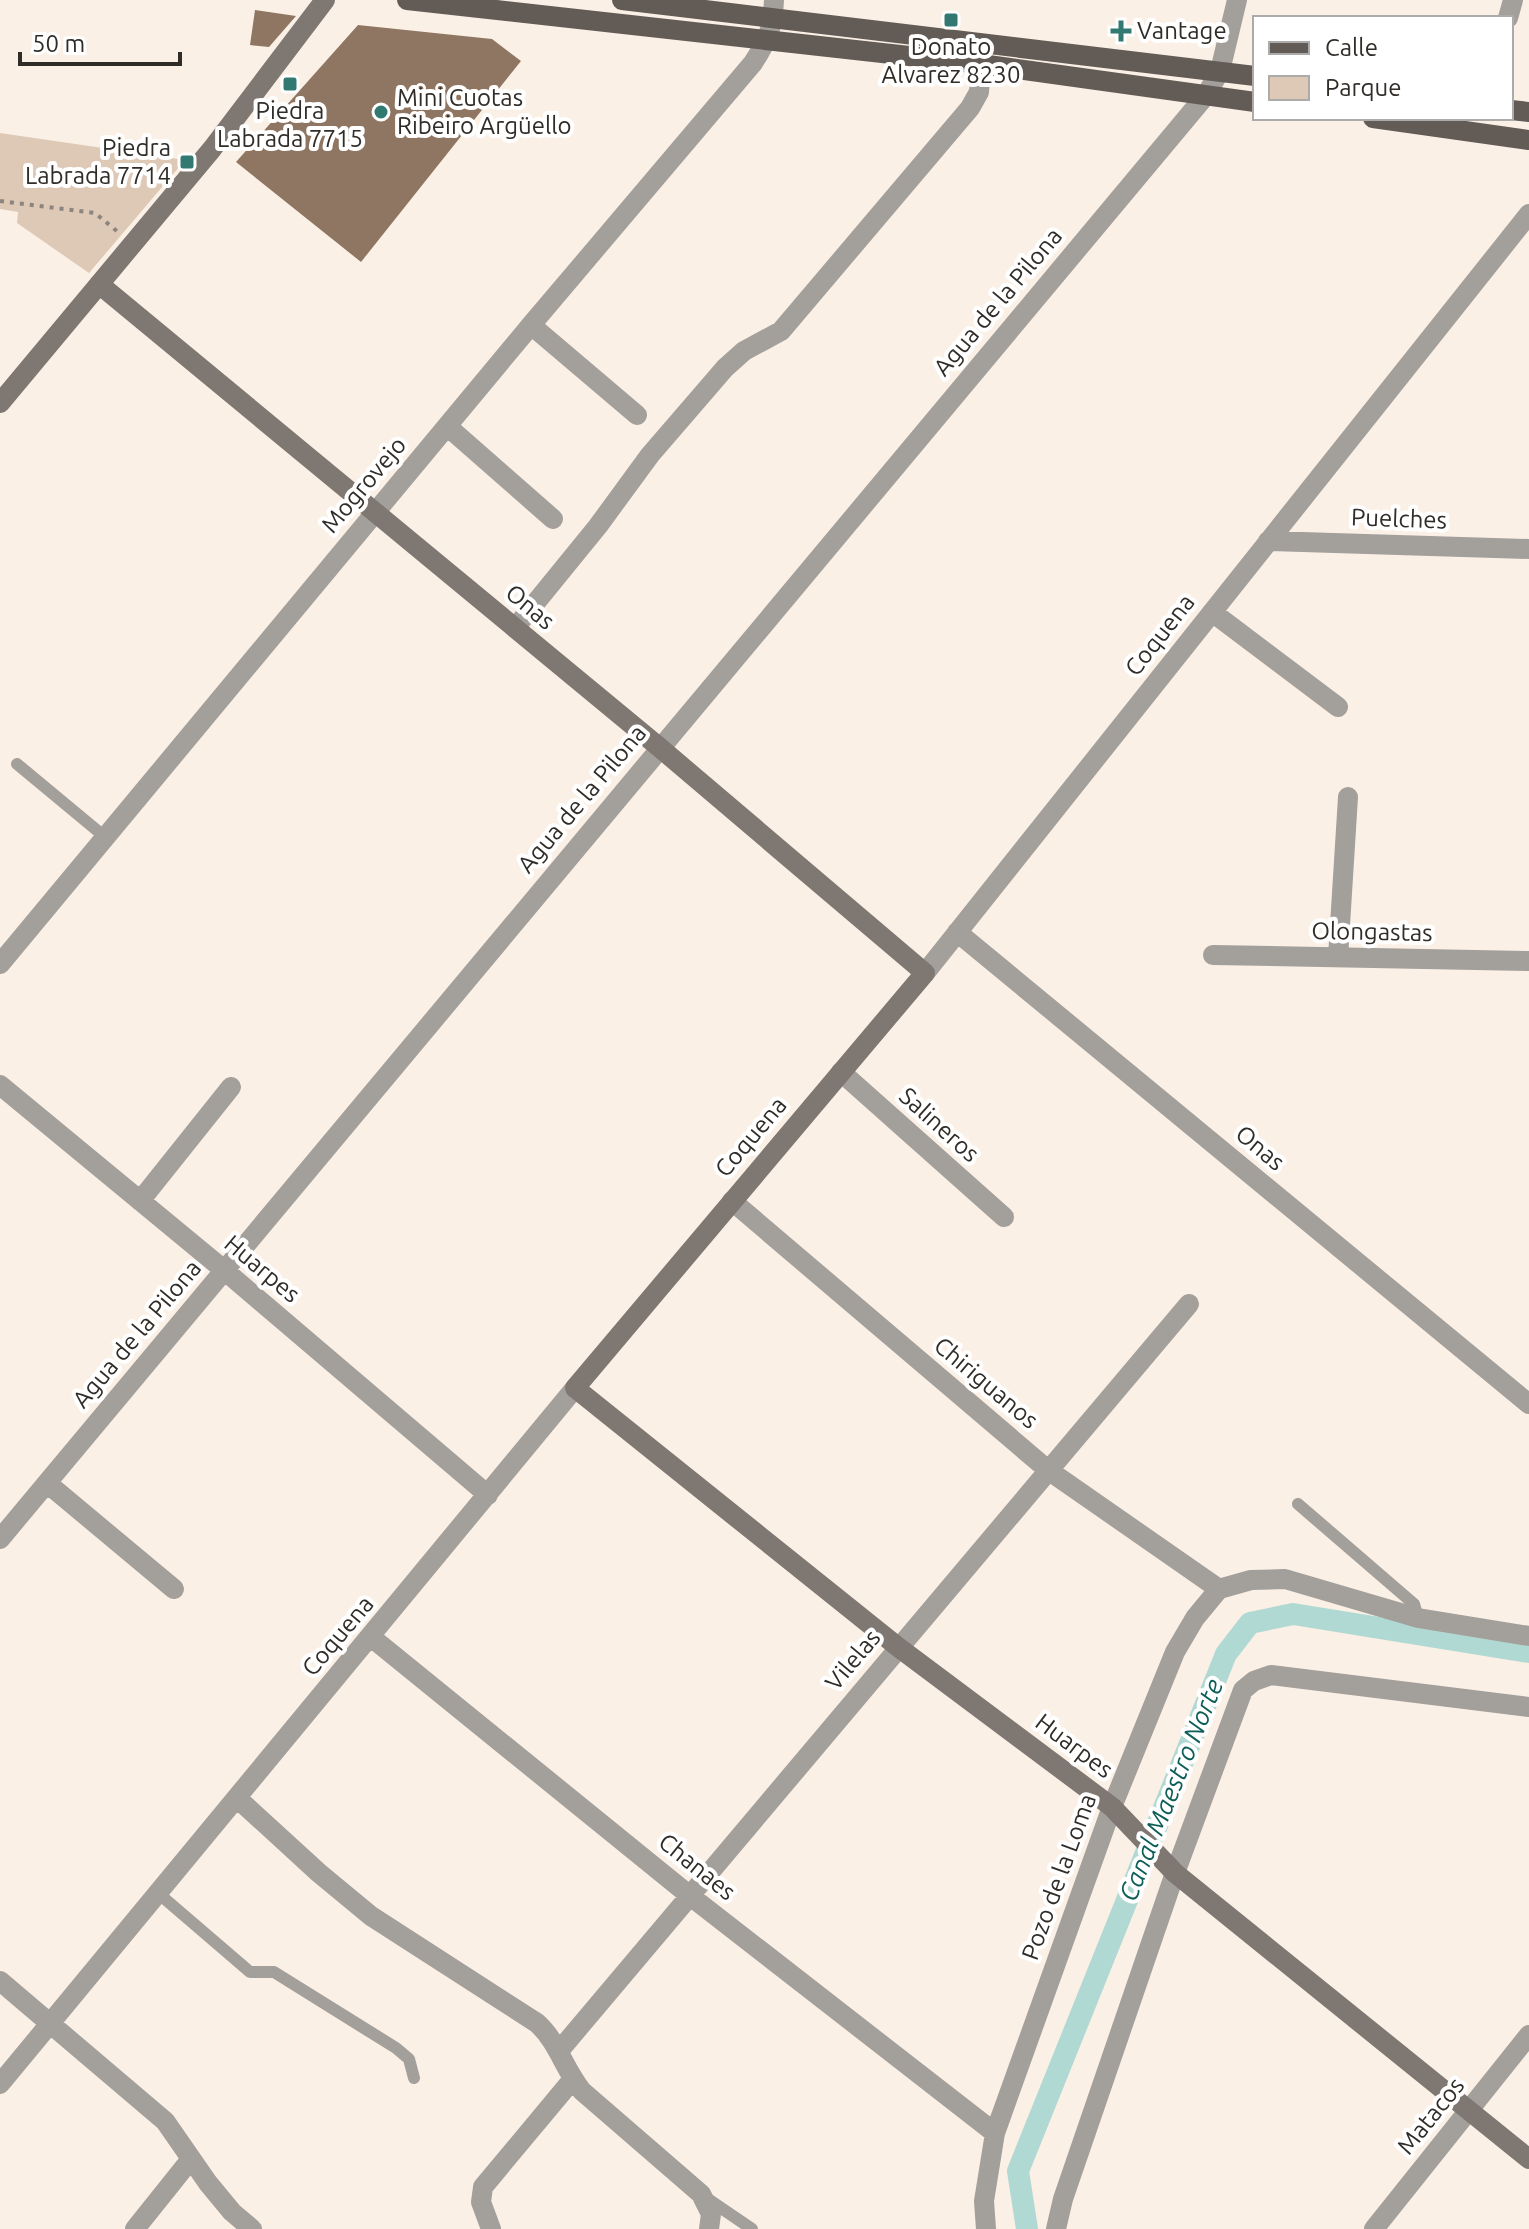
<svg xmlns="http://www.w3.org/2000/svg" width="1529" height="2229" font-family="Ubuntu,sans-serif">
<rect width="100%" height="100%" fill="#fbf0e6"/>
<path fill="#dec8b6" d="M0 133 185 160 89 273 17 223 18 212 0 209Z"/>
<g fill="none" stroke-linecap="round" stroke-linejoin="round">
<path stroke="#b1d9d3" stroke-width="22" d="M1027 2229 1018 2171 1226 1654 1250 1623 1293 1614 1529 1652"/>
</g>
<path fill="#8e7662" d="M255 10 296 16 269 47 250 45Z
M358 25 492 39 521 61 361 262 236 162Z"/>
<g fill="none" stroke-linecap="round" stroke-linejoin="round">
<path stroke="#8c857f" stroke-width="4" stroke-dasharray="4 6" stroke-linecap="butt" d="M0 201 95 213 118 232"/>
<path stroke="#a39f9b" stroke-width="12" d="M17 764 105 837
M1298 1504 1414 1604 1418 1618
M158 1893 250 1972H274L396 2048 409 2059 414 2078
M705 2197 752 2229"/>
<path stroke="#a39f9b" stroke-width="20" d="M1508 18 1513 0
M531 325 637 415
M447 426 553 519
M1268 541 1529 549
M1212 612 1338 707
M515 628 598 526 650 455 725 368 744 351 781 331 970 108 979 92 981 64
M957 932 1529 1404
M1213 955 1529 961
M1338 957 1348 797
M0 964 531 325 753 63C768 40 773 27 774 0
M925 973 1529 214
M841 1072 1004 1217
M0 1085 224 1270 488 1495
M140 1201 231 1087
M732 1201 1048 1470 1219 1589
M47 1483 174 1589
M0 1539 1206 95 1220 71 1237 0
M371 1637 689 1895 995 2133
M237 1798 319 1873 371 1916 537 2023C558 2042 564 2069 582 2091L701 2194 711 2214 709 2229
M0 1981 165 2121 208 2183 232 2212 252 2229
M559 2051 1189 1304
M0 2084 575 1388
M135 2229 191 2159
M491 2229 481 2202 483 2187 573 2079
M986 2229 984 2201 995 2133 1112 1807 1175 1652 1195 1618 1219 1589 1251 1580 1285 1579 1418 1618 1529 1636
M1056 2229 1063 2199 1175 1873 1243 1690 1254 1681 1271 1675 1529 1707
M1374 2229 1529 2035"/>
<path stroke="#7e7772" stroke-width="20" d="M99 284 659 747 925 973 575 1388 898 1647 1112 1807 1175 1873 1529 2159
M0 403 212 149 325 0"/>
<path stroke="#635b55" stroke-width="20" d="M407 0 981 64 1255 102
M622 0 1255 76
M1511 110 1529 112
M1373 118 1529 140"/>
</g>
<g fill="#327972" stroke="#fff" stroke-width="3">
<rect x="943" y="12" width="16" height="16" rx="4"/>
<path d="M1117 19h8v8h8v8h-8v8h-8v-8h-8v-8h8z"/>
<rect x="282" y="76" width="16" height="16" rx="4"/>
<circle cx="381" cy="112" r="8"/>
<rect x="179" y="154" width="16" height="16" rx="4"/>
</g>
<g text-anchor="middle" stroke-width="8" stroke-linejoin="round" paint-order="stroke">
<g font-size="24" fill="#302c28" stroke="#fff" text-anchor="start">
<text x="1137" y="39">Vantage</text>
<text x="951" y="55" text-anchor="middle">Donato<tspan x="951" dy="28">Alvarez 8230</tspan></text>
<text x="397" y="106">Mini Cuotas<tspan x="397" dy="28">Ribeiro Argüello</tspan></text>
<text x="290" y="119" text-anchor="middle">Piedra<tspan x="290" dy="28">Labrada 7715</tspan></text>
<text x="171" y="156" text-anchor="end">Piedra<tspan x="171" dy="28">Labrada 7714</tspan></text>
</g>
<g font-size="24" fill="#302c28" stroke="#fff">
<text transform="translate(998 302) rotate(-50)" y="8">Agua de la Pilona</text>
<text transform="translate(364 485) rotate(-50)" y="8">Mogrovejo</text>
<text transform="translate(1399 519) rotate(2)" y="8">Puelches</text>
<text transform="translate(530 607) rotate(40)" y="8">Onas</text>
<text transform="translate(1160 635) rotate(-52)" y="8">Coquena</text>
<text transform="translate(582 799) rotate(-50)" y="8">Agua de la Pilona</text>
<text transform="translate(1372 932) rotate(1)" y="8">Olongastas</text>
<text transform="translate(939 1125) rotate(42)" y="8">Salineros</text>
<text transform="translate(751 1137) rotate(-50)" y="8">Coquena</text>
<text transform="translate(1260 1148) rotate(40)" y="8">Onas</text>
<text transform="translate(262 1269) rotate(40)" y="8">Huarpes</text>
<text transform="translate(137 1334) rotate(-50)" y="8">Agua de la Pilona</text>
<text transform="translate(986 1383) rotate(40)" y="8">Chiriguanos</text>
<text transform="translate(338 1636) rotate(-50)" y="8">Coquena</text>
<text transform="translate(853 1660) rotate(-50)" y="8">Vilelas</text>
<text transform="translate(1074 1746) rotate(37)" y="8">Huarpes</text>
<text transform="translate(697 1867) rotate(39)" y="8">Chanaes</text>
<text transform="translate(1059 1877) rotate(-70)" y="8">Pozo de la Loma</text>
<text transform="translate(1431 2116) rotate(-51)" y="8">Matacos</text>
</g>
<g font-size="26" font-style="italic" fill="#0d5e57" stroke="#fff">
<text transform="translate(1171 1790) rotate(-68)" y="9">Canal Maestro Norte</text>
</g>
</g>
<rect x="1253" y="16" width="260" height="104" fill="#ffffff" stroke="#acaba9" stroke-width="2"/>
<rect x="1269" y="42" width="40" height="12" fill="#635b55" stroke="#acaba9" stroke-width="2"/>
<text x="1325" y="56" font-size="24" fill="#302c28">Calle</text>
<rect x="1269" y="76" width="40" height="24" fill="#dec8b6" stroke="#acaba9" stroke-width="2"/>
<text x="1325" y="96" font-size="24" fill="#302c28">Parque</text>
<path d="M20 52v12h160v-12" fill="none" stroke="#302c28" stroke-width="4"/>
<text x="32" y="52" font-size="24" fill="#302c28" stroke="#ffffff" stroke-width="6" paint-order="stroke">50 m</text>
</svg>
